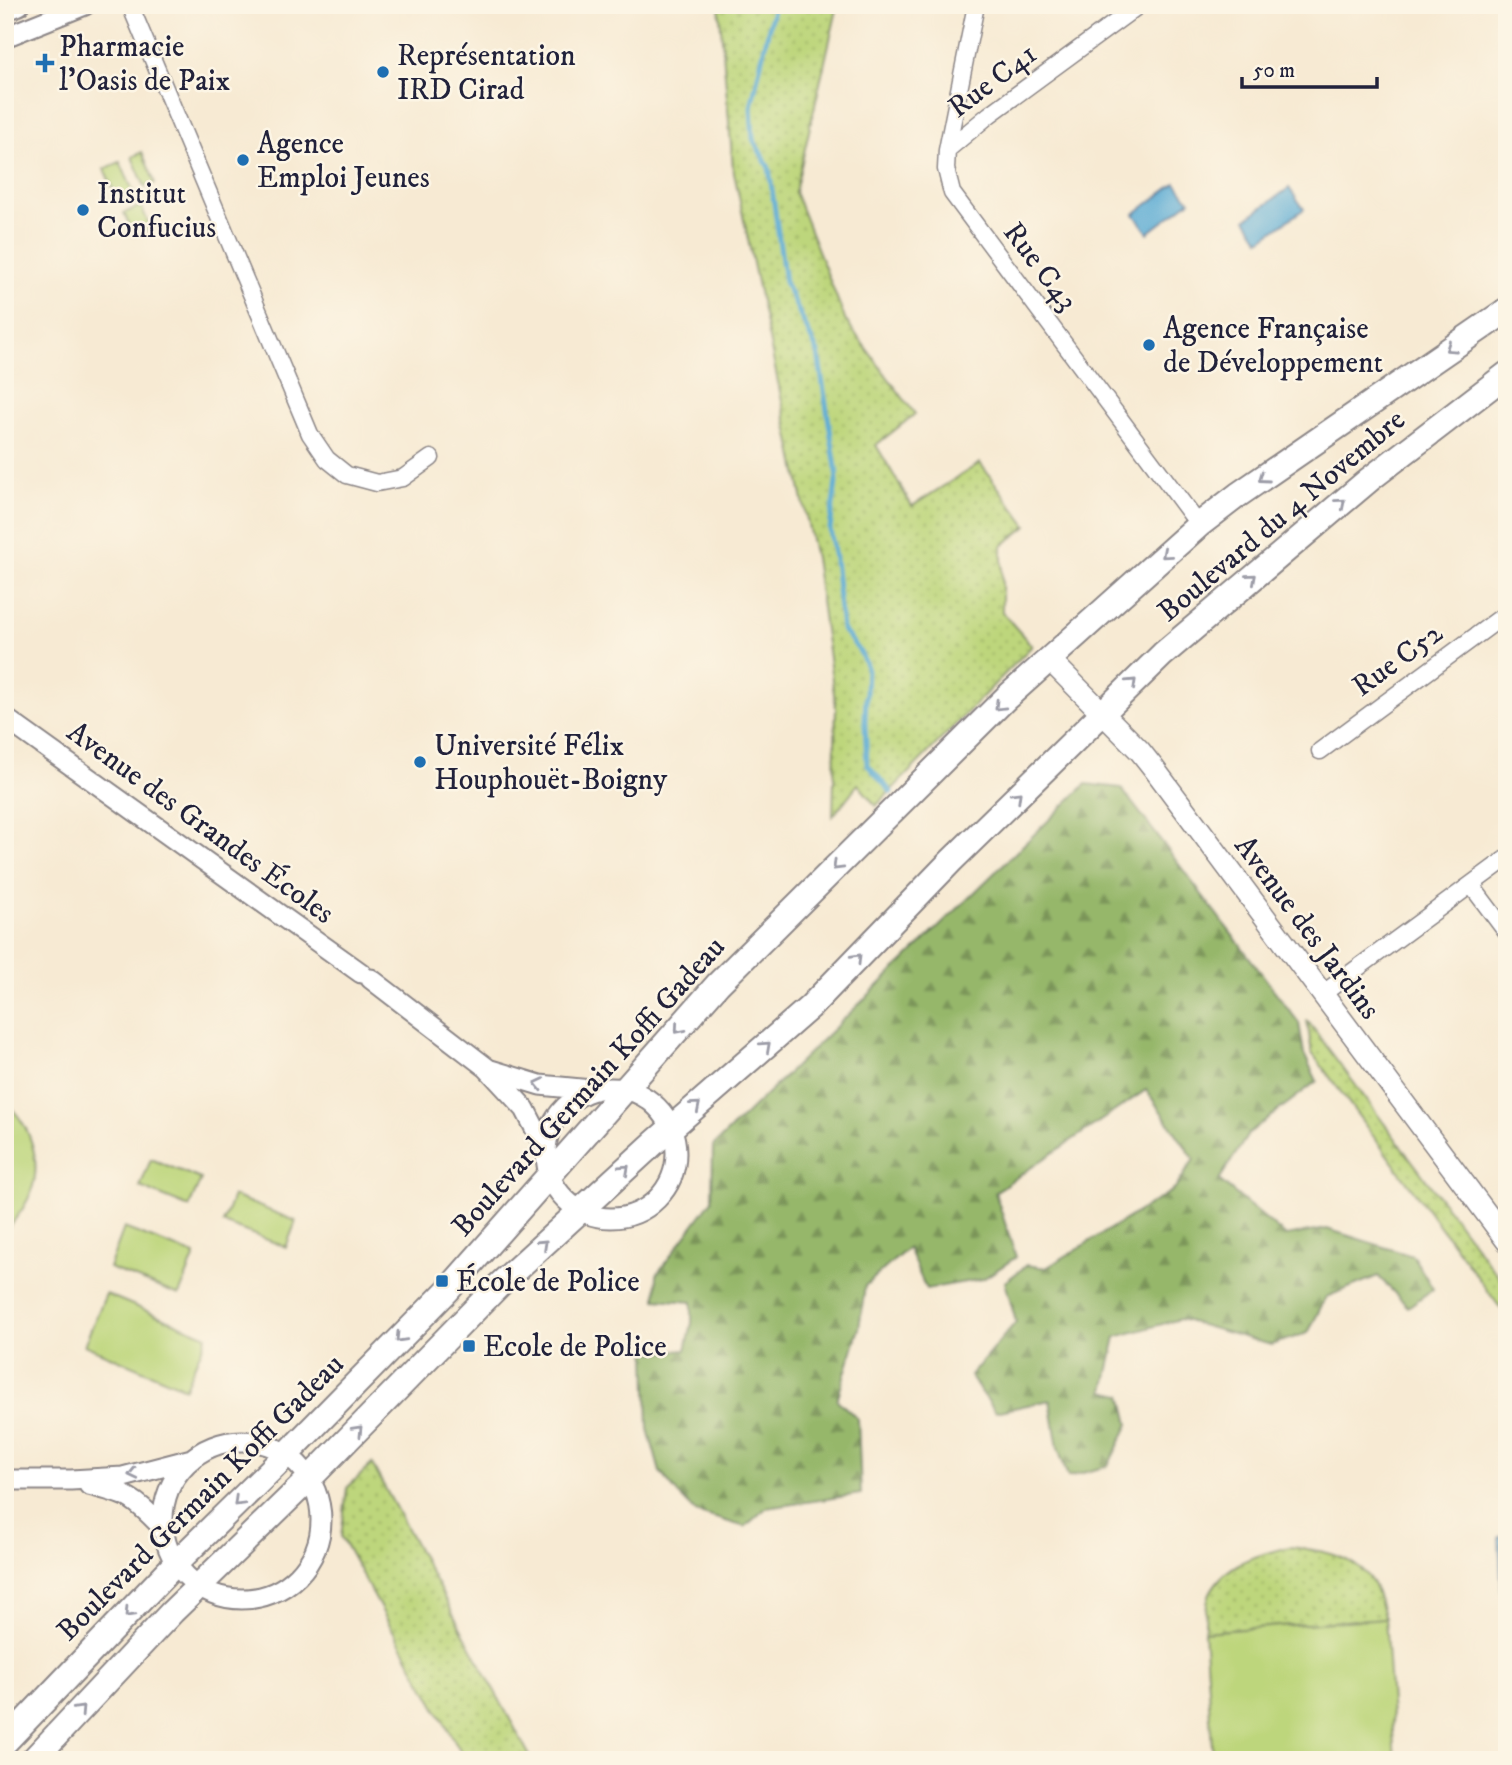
<svg xmlns="http://www.w3.org/2000/svg" width="1512" height="1765" font-family="'IM FELL DW Pica',serif">
<defs>
<pattern id="grass-dots" width="8" height="8" patternUnits="userSpaceOnUse" patternTransform="scale(1.75)"><rect width="8" height="8" fill="#bdd67b"/><path d="M2 2h.1M6 6h.1" fill="none" stroke="#a2b76b" stroke-width="1.8" stroke-linecap="round"/></pattern>
<pattern id="forest-firs" width="22" height="20" patternUnits="userSpaceOnUse" patternTransform="scale(1.75)"><rect width="22" height="20" fill="#96b76b"/><path d="M5 1l3.5 6h-7zM16 11l3.5 6h-7z" fill="#7a9459"/></pattern>
</defs>
<rect width="100%" height="100%" fill="#fcf5e5"/>
<filter id="ink" filterUnits="userSpaceOnUse"><feTurbulence type="fractalNoise" baseFrequency=".0143" numOctaves="2"/><feDisplacementMap in="SourceGraphic" scale="14" xChannelSelector="R" yChannelSelector="G"/><feConvolveMatrix kernelMatrix="1 2 1 2 8 2 1 2 1" color-interpolation-filters="sRGB"/></filter>
<filter id="wash" filterUnits="userSpaceOnUse"><feTurbulence type="fractalNoise" baseFrequency=".00686" numOctaves="4" result="noise"/><feDisplacementMap in="SourceGraphic" scale="28" xChannelSelector="R" yChannelSelector="G"/><feGaussianBlur stdDeviation="1.57" result="paint"/><feColorMatrix in="noise" values="0 0 0 0 0 0 0 0 0 0 0 0 0 0 0 0 0 1.4 0 .05"/><feComposite in="paint" operator="in"/></filter>
<g filter="url(#wash)">
<rect width="100%" height="100%" fill="#f7ead3"/>
<path fill="url(#grass-dots)" stroke="#707c5b" stroke-width="2" d="M719 5H838L795 192 846 321 915 414 876 445 912 506 980 463 1027 526 1002 546V612L1032 646 876 806 858 784 833 816 836 708 815 558 733 168Z
M1307 1020 1507 1288V1317L1312 1053Z
M372 1464 532 1760H465L341 1537 347 1488Z
M1289 1547C1320 1550 1353 1554 1372 1582 1378 1592 1381 1607 1385 1618L1204 1632C1206 1620 1205 1603 1210 1593 1226 1562 1258 1555 1289 1547Z"/>
<path fill="url(#forest-firs)" stroke="#5c6c53" stroke-width="2" d="M1086 784 1121 788 1299 1023 1304 1054 1317 1081 1249 1133 1219 1180 1286 1236 1327 1229 1413 1256 1433 1289 1408 1307 1378 1276 1326 1297 1308 1333 1271 1345 1180 1319 1116 1337 1104 1391 1122 1395 1129 1424 1108 1466 1068 1477 1058 1448 1050 1400 996 1412 970 1376 1016 1322 1005 1282 1027 1265 1046 1268 1175 1189 1194 1159 1146 1090 995 1192 1016 1257 983 1279 926 1289 908 1248 865 1286 859 1328 837 1400 858 1419 861 1494 766 1508 745 1527 696 1512 678 1494 660 1472 648 1429 646 1353 686 1350 692 1323V1302L656 1299 657 1274 712 1200 713 1146Z"/>
<path fill="#bdd67b" stroke="#707c5b" stroke-width="2" d="M142 152 155 183 145 187 132 157Z
M120 162 134 193 118 200 104 169Z
M141 206 151 229 134 236 124 213Z
M5 1103C29 1121 42 1160 32 1189 27 1206 16 1218 5 1232Z
M151 1159 201 1179 189 1207 140 1187Z
M233 1196 296 1221 286 1247 223 1223Z
M124 1228 195 1255 179 1295 109 1268Z
M106 1294 207 1336 185 1388 84 1345Z
M1385 1618 1395 1760H1213L1204 1632Z"/>
<path fill="#59aad4" stroke="#3e6688" stroke-width="2" d="M1176 183 1190 201 1148 233 1134 214Z
M1289 188 1304 209 1260 240 1246 219Z
M1507 1536V1602H1502L1499 1537Z"/>
<g fill="none" stroke-linecap="round" stroke-linejoin="round">
<path stroke="#59aad4" stroke-width="5" d="M774 5 751 107 753 139 769 168 785 282 818 353 837 474 830 529 835 559 842 629 859 650 867 667 865 723 867 764 891 792"/>
</g>
</g>
<g filter="url(#ink)">
<g fill="none" stroke-linecap="round" stroke-linejoin="round">
<g stroke="#8c8687" stroke-width="19">
<path id="minor" d="M130 5 310 434 327 459 347 475 377 483 403 478 431 458
M976 5 947 150 946 169 952 193 1199 525
M947 150 989 115 1139 5
M1320 751 1507 613
M1471 885 1507 933
M1321 995 1507 858"/>
</g>
<g stroke="#8c8687" stroke-width="23">
<path id="tertiary" d="M5 11 19 5
M5 37 85 5
M5 718 361 973
M371 979 487 1068 525 1109 546 1150
M491 1070 540 1085 591 1090
M546 1153a65 65 0 1 1 130 0a65 65 0 1 1-130 0Z
M163 1520a79 79 0 1 1 158 0a79 79 0 1 1-158 0Z
M5 1480H71L123 1477 192 1459
M89 1485C129 1495 132 1496 161 1526"/>
</g>
<g stroke="#8c8687" stroke-width="24">
<path id="secondary" d="M1050 660 1140 751 1155 770 1507 1241"/>
</g>
<g stroke="#8c8687" stroke-width="28">
<path id="primary" d="M5 1742 176 1563 287 1454 448 1290 718 984 1006 698 1199 525 1238 495 1507 310
M33 1760 172 1612 310 1478 498 1286 654 1143 810 1007 951 861 1163 654 1370 479 1507 374"/>
</g>
<use href="#minor" stroke="#fff" stroke-width="16"/>
<use href="#tertiary" stroke="#fff" stroke-width="19"/>
<use href="#secondary" stroke="#fff" stroke-width="21"/>
<use href="#primary" stroke="#fff" stroke-width="24"/>
</g>
<defs><path id="oneway-chevron" d="M-2-3.5L2.5 0L-2 3.5" fill="none" stroke-width="1.6" stroke-linecap="round" stroke-linejoin="round" transform="scale(1.75)"/></defs>
<g stroke="#9c9ca7">
<use href="#oneway-chevron" transform="translate(1450 348) rotate(146)"/>
<use href="#oneway-chevron" transform="translate(1263 478) rotate(145)"/>
<use href="#oneway-chevron" transform="translate(1341 503) rotate(-40)"/>
<use href="#oneway-chevron" transform="translate(1166 554) rotate(139)"/>
<use href="#oneway-chevron" transform="translate(1252 578) rotate(-41)"/>
<use href="#oneway-chevron" transform="translate(1132 683) rotate(-43)"/>
<use href="#oneway-chevron" transform="translate(999 706) rotate(135)"/>
<use href="#oneway-chevron" transform="translate(1017 796) rotate(-44)"/>
<use href="#oneway-chevron" transform="translate(837 866) rotate(135)"/>
<use href="#oneway-chevron" transform="translate(857 958) rotate(-46)"/>
<use href="#oneway-chevron" transform="translate(679 1029) rotate(131)"/>
<use href="#oneway-chevron" transform="translate(766 1046) rotate(-42)"/>
<use href="#oneway-chevron" transform="translate(539 1084) rotate(-167)"/>
<use href="#oneway-chevron" transform="translate(696 1106) rotate(-41)"/>
<use href="#oneway-chevron" transform="translate(625 1169) rotate(-42)"/>
<use href="#oneway-chevron" transform="translate(543 1244) rotate(-43)"/>
<use href="#oneway-chevron" transform="translate(400 1338) rotate(134)"/>
<use href="#oneway-chevron" transform="translate(358 1430) rotate(-46)"/>
<use href="#oneway-chevron" transform="translate(133 1474) rotate(167)"/>
<use href="#oneway-chevron" transform="translate(238 1502) rotate(136)"/>
<use href="#oneway-chevron" transform="translate(129 1613) rotate(133)"/>
<use href="#oneway-chevron" transform="translate(80 1710) rotate(-47)"/>
</g>
</g>
<g fill="#1f6fb2" stroke="#fcf5e5" stroke-width="2.5">
<path d="M41.5 52.5h7v7h7v7h-7v7h-7v-7h-7v-7h7z"/>
<circle cx="383" cy="72" r="7"/>
<circle cx="243" cy="160" r="7"/>
<circle cx="83" cy="210" r="7"/>
<circle cx="1149" cy="345" r="7"/>
<circle cx="420" cy="762" r="7"/>
<rect x="435" y="1274" width="14" height="14" rx="3.5"/>
<rect x="462" y="1339" width="14" height="14" rx="3.5"/>
</g>
<g text-anchor="middle" stroke-width="5" stroke-linejoin="round" paint-order="stroke">
<g font-size="30" fill="#22223b" stroke="#fcf5e5" text-anchor="start">
<text x="59" y="56">Pharmacie<tspan x="59" dy="34">l'Oasis de Paix</tspan></text>
<text x="397" y="65">Représentation<tspan x="397" dy="34">IRD Cirad</tspan></text>
<text x="257" y="153">Agence<tspan x="257" dy="34">Emploi Jeunes</tspan></text>
<text x="97" y="203">Institut<tspan x="97" dy="34">Confucius</tspan></text>
<text x="1163" y="338">Agence Française<tspan x="1163" dy="34">de Développement</tspan></text>
<text x="434" y="755">Université Félix<tspan x="434" dy="34">Houphouët-Boigny</tspan></text>
<text x="456" y="1291">École de Police</text>
<text x="483" y="1356">Ecole de Police</text>
</g>
<g font-size="30" fill="#22223b" stroke="#fcf5e5">
<text transform="translate(992 80) rotate(-37)" y="10">Rue C41</text>
<text transform="translate(1041 266) rotate(53)" y="10">Rue C43</text>
<text transform="translate(1281 515) rotate(-40)" y="10">Boulevard du 4 Novembre</text>
<text transform="translate(1397 659) rotate(-36)" y="10">Rue C52</text>
<text transform="translate(201 822) rotate(36)" y="10">Avenue des Grandes Écoles</text>
<text transform="translate(1308 927) rotate(53)" y="10">Avenue des Jardins</text>
<text transform="translate(588 1086) rotate(-48)" y="10">Boulevard Germain Koffi Gadeau</text>
<text transform="translate(200 1497) rotate(-45)" y="10">Boulevard Germain Koffi Gadeau</text>
</g>
</g>
<rect width="1512" height="1765" fill="none" stroke="#fcf5e5" stroke-width="28"/>
<path d="M1242 77v10h135v-10" fill="none" stroke="#22223b" stroke-width="3.5"/>
<text x="1253" y="77" font-size="21" fill="#22223b" stroke="#fcf5e5" stroke-width="5" paint-order="stroke">50 m</text>
</svg>
